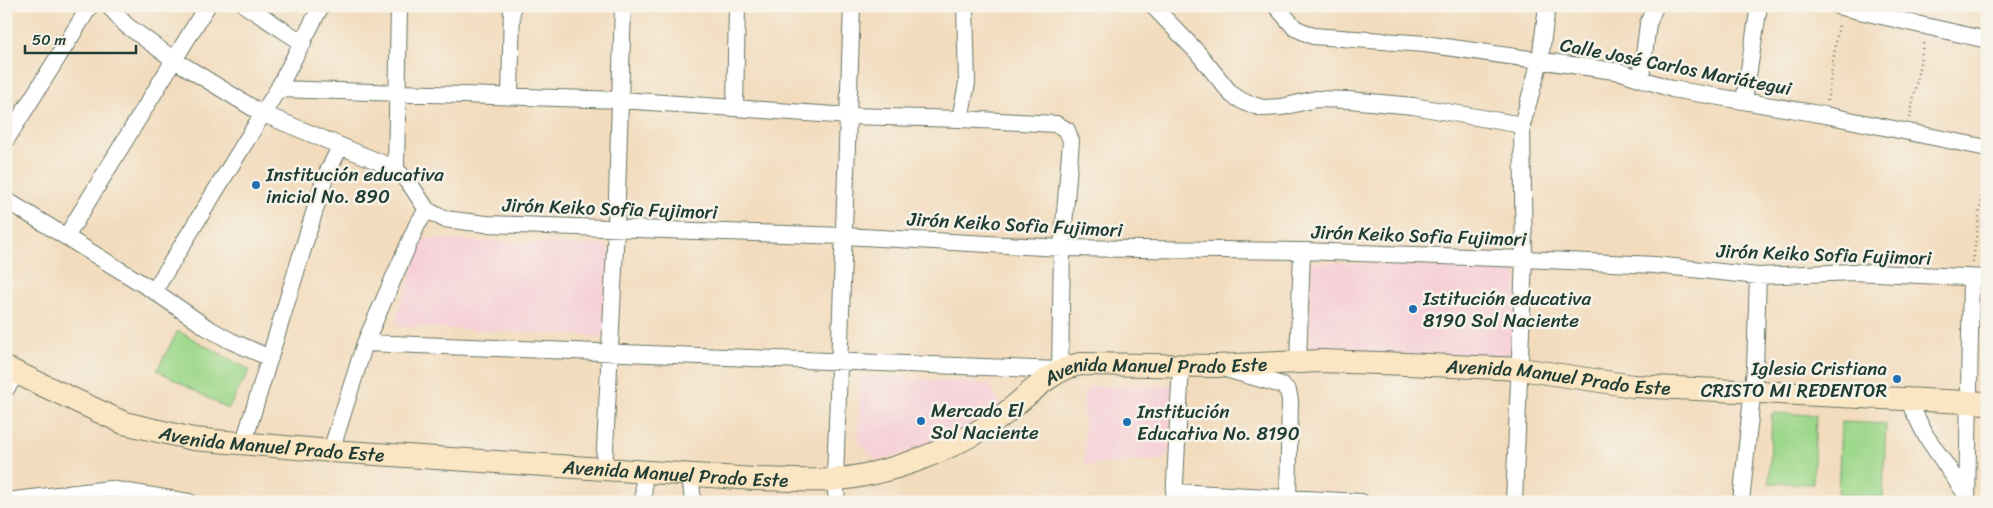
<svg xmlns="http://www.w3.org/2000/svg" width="1993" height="508" font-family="Sriracha,sans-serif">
<rect width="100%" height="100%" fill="#f7f3e8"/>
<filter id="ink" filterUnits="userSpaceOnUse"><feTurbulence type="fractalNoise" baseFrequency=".02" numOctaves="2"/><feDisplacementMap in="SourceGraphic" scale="10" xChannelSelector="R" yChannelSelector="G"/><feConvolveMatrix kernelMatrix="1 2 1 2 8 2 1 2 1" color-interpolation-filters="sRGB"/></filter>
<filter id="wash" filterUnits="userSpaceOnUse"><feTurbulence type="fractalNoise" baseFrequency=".0096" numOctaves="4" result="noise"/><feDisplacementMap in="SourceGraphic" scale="20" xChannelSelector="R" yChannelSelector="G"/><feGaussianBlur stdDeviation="1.12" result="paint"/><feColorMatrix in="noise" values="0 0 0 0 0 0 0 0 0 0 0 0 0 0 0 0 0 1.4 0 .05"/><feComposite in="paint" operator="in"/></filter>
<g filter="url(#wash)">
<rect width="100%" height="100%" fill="#f2dcbd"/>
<path fill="#f6cfd7" d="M429 239 607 246 611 251 606 331 600 336 399 326 396 320 422 241Z
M1312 262 1517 269 1514 361 1309 349Z
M861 375 989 384 1002 408 964 433 878 461 858 442Z
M1173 385 1169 450 1163 460 1085 465 1083 393 1090 386Z"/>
<path fill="#9cd78a" stroke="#5e8a5f" d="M178 331 250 370 228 409 157 370Z
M1772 413 1816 415 1813 484 1769 483Z
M1841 422 1886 424 1883 497 1838 495Z"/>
</g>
<g filter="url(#ink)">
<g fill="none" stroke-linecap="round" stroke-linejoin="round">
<g stroke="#697564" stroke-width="18">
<path id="street" d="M109 6 126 25 173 59 261 113 396 169 412 187 427 210 444 219 486 224 844 236 1062 248 1302 251 1524 259 1655 265 1758 276 1853 272 1987 278
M246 6 303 43
M1153 6 1198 53 1232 95 1246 103 1263 108 1282 107 1316 99 1349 100 1413 106 1522 125
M1276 6 1295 28 1313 36 1425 44 1621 72 1672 89 1825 115 1987 148
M1837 6 1987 40
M1641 78 1648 24 1655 6
M278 89 621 100 849 116 960 119 1056 124 1067 130 1071 141 1062 248 1060 370 365 343
M510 95 512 6
M1744 101 1759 6
M735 108 737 6
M960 119 967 83 965 6
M6 140 90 6
M396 169 399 6
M6 200 154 291 206 327 231 341 270 358
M66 237 207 6
M154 291 278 89 321 6
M1298 363 1302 251
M1229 370 1282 385 1288 391 1290 400 1288 502
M6 389 17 373
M1908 400 1926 436 1967 496
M243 445 325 177 340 147
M331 451 365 343 417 225 427 210
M604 468 616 228 623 6
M643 471 644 502
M690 474 693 502
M1174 492 1361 502
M6 501 110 489 189 502
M837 502 835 479 852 6
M1174 502 1181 365
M1514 502 1524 259 1522 125 1540 61 1547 6
M1741 502 1755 368 1758 276
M1967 502 1971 278"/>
</g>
<g stroke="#697564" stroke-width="24">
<g id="secondary">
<path id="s1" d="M6 368 124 423 193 439 331 451 755 479C780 479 806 481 831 480 888 475 945 453 992 423 1021 405 1045 371 1080 364L1215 366 1320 361 1407 364 1521 369 1633 386 1987 403"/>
</g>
</g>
<path stroke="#697564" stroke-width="2.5" stroke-dasharray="1 4" stroke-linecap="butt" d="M1827 101 1839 23
M1910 118 1924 40
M1973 262 1986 163"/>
<use href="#street" stroke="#fff" stroke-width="16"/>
<use href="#secondary" stroke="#fbe6c4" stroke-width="22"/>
</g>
</g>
<g fill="#1f6fb2" stroke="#f7f3e8" stroke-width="2">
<circle cx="256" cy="185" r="5"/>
<circle cx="1413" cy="309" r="5"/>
<circle cx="1897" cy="379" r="5"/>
<circle cx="921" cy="421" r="5"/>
<circle cx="1127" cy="422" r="5"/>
</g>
<g text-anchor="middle" stroke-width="5" stroke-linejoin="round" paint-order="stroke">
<g font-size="19" fill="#1f3d34" stroke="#f7f3e8">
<text transform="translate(1676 66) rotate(11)" y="7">Calle José Carlos Mariátegui</text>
<text transform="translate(610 208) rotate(2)" y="7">Jirón Keiko Sofia Fujimori</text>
<text transform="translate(1015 224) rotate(3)" y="7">Jirón Keiko Sofia Fujimori</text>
<text transform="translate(1419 235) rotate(2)" y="7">Jirón Keiko Sofia Fujimori</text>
<text transform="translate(1824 254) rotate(2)" y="7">Jirón Keiko Sofia Fujimori</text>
<text dy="7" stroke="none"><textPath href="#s1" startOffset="1194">Avenida Manuel Prado Este</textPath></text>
<text dy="7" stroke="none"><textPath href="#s1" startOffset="1599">Avenida Manuel Prado Este</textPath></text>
<text dy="7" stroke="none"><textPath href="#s1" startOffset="280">Avenida Manuel Prado Este</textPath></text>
<text dy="7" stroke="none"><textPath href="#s1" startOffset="685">Avenida Manuel Prado Este</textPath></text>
</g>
<g font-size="19" fill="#1f3d34" stroke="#f7f3e8" text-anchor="start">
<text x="266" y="181">Institución educativa<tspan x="266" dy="22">inicial No. 890</tspan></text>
<text x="1423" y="305">Istitución educativa<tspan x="1423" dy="22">8190 Sol Naciente</tspan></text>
<text x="1887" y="375" text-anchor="end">Iglesia Cristiana<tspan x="1887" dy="22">CRISTO MI REDENTOR</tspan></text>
<text x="931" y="417">Mercado El<tspan x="931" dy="22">Sol Naciente</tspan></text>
<text x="1137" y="418">Institución<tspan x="1137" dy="22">Educativa No. 8190</tspan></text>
</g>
</g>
<rect width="1993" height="508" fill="none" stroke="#f7f3e8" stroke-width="25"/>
<path d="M25 45v8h111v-8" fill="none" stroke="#1f3d34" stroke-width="2.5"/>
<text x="32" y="45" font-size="15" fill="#1f3d34" stroke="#f7f3e8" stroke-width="4" paint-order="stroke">50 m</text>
</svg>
